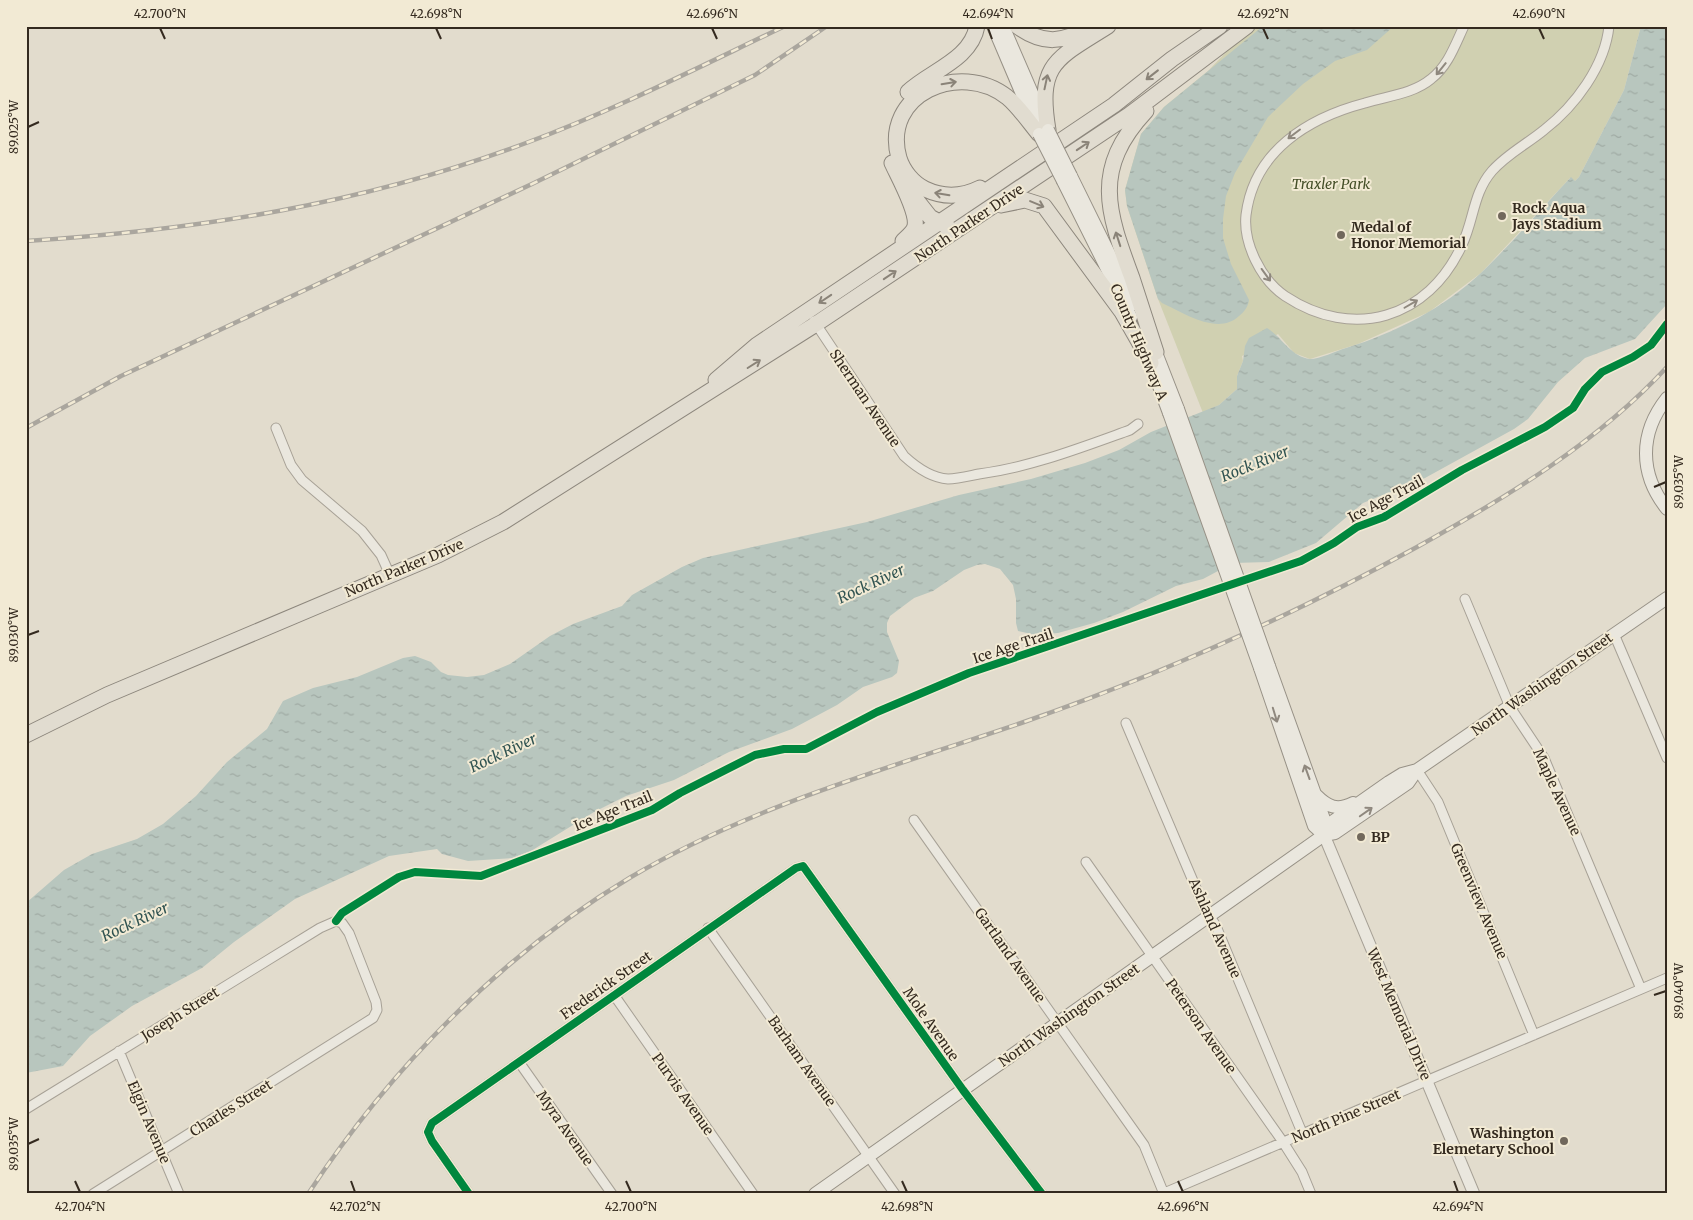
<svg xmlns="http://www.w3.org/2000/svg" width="1693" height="1220" font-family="Merriweather,serif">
<defs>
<pattern id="water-ripples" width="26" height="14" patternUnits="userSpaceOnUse" patternTransform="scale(1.25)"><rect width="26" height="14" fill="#b8c6be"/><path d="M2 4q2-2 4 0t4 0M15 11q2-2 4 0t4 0" fill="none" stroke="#9faaa3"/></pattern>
</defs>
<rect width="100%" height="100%" fill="#e2dccd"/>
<path fill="#d0d0b1" d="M1251 26H1641L1624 90 1579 177 1575 181 1570 178 1481 273 1429 312 1358 344 1310 359 1294 353 1278 334 1242 356 1243 361 1237 376V389L1219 405 1203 413 1158 299 1127 206 1125 190 1141 134 1164 107 1208 71Z"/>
<path fill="url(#water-ripples)" d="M1263 26H1394L1367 50 1335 61 1303 84 1268 117 1235 173 1226 196 1223 219V238L1231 264 1249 300C1248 307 1245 311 1239 316 1218 336 1184 313 1162 303L1158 299 1127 206 1125 190 1141 134 1164 107Z
M1641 26H1667V304L1635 339 1585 358 1558 382 1528 419 1514 429 1425 478 1363 503 1316 543 1269 562 1233 563 1203 579 1176 586 1123 612 1094 623 1058 633 1036 635 1018 631 1016 623V599L1013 585 1000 569 985 564 977 565 964 570 933 591 914 598 890 616 887 623V632L899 661 897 673 892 677 863 687 837 705 792 729 729 752 674 780 626 796 594 812 531 851 512 858 468 861 442 854 437 849 389 856 295 899 234 942 202 968 132 1006 90 1036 63 1066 26 1073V903L64 870 92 854 137 839 163 824 196 796 227 762 267 729 283 701 313 688 357 677 403 658 415 656 431 662 441 672 448 675 467 677 484 675 510 664 550 636 573 624 622 606 632 595 682 567 703 558 867 522 959 495 1031 479 1085 463 1119 450 1151 432 1219 405 1237 389V376L1243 361 1245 346 1249 338 1267 328C1282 337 1291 357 1310 359 1320 359 1336 351 1346 348 1395 333 1444 308 1482 272 1513 242 1541 209 1571 177L1575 181 1579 177 1624 90Z"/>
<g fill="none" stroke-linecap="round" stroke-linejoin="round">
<g stroke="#a7a196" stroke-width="11">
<path id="minor" d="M1464 26C1455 45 1448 66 1431 79 1413 94 1387 96 1365 103 1308 118 1254 151 1246 215 1243 243 1261 280 1285 296 1353 341 1428 319 1462 245 1474 220 1473 193 1492 171 1507 154 1527 144 1544 130 1575 106 1605 66 1609 26
M814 321 904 456C916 467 932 478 948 479 958 479 969 476 979 474 1031 467 1080 448 1130 430L1138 424
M276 428 291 465 302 480 362 531 381 555 390 575
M1465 599 1510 707 1544 758 1641 989
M1614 634 1667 758
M1126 723 1204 907 1216 926 1303 1135
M1417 770 1438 802 1534 1035
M914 820 1144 1145 1164 1194
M1086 862 1283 1142 1302 1172 1311 1194
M708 928 895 1194
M614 995 753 1194
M119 1051 179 1194
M519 1062 612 1194
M26 1109 320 928 336 921 342 923 349 933 376 1002 377 1010 373 1018 93 1194
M469 1194 432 1141 428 1132 432 1123 796 868 803 866 963 1090 1042 1194
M1162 1194 1667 978"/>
</g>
<g stroke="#a7a196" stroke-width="13">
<path id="tertiary" d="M1324 835 1474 1194"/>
</g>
<g stroke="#979186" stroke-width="14">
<path id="secondary" d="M993 26 1033 120
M1003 26 1045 123
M1071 176 1134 304
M1063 181 1131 317
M1153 345 1178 409
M1147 354 1169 413
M1667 398C1639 433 1639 474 1667 509
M1269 666 1324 819V835
M1260 668 1314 826 1324 835
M1316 795C1328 807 1337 811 1353 803
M1324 835 1335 833 1408 783 1417 770 1667 598
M815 1194 1324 835 1332 822 1389 782 1402 774 1417 770"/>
</g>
<g stroke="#8d877d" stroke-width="17">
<path id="primary" d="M1017 26C1043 45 1063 43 1089 27
M908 92C930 71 971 60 977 26
M1146 111C1092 169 1107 211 1132 278 1140 302 1148 327 1156 352
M1048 130C1037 63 1056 59 1108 26
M892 163C899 178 918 212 915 226 914 232 907 237 903 241
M980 188C962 197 944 198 925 189 913 183 903 171 899 158 881 94 960 60 1007 97 1019 107 1029 122 1039 134
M911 193 930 217 948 227
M1001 205 1025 200 1044 206 1122 312 1151 363
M716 380 757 345 1114 105 1172 59 1220 26
M26 735 107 695 438 555 503 522 816 324 1129 115 1247 26"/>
</g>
<use href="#minor" stroke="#eae7de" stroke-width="9"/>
<use href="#tertiary" stroke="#eae7de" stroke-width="11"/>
<use href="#secondary" stroke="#eae7de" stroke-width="12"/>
<use href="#primary" stroke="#e1dcd0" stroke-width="15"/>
<g stroke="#aaa69e" stroke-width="4.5">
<path id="rail" d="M26 241C199 230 363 204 526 143 615 110 699 67 785 26
M26 428 121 376 534 183 755 75 827 26
M308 1194C390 1069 502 954 631 877 753 805 890 768 1024 722 1160 675 1291 616 1417 547 1507 497 1597 443 1667 367"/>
</g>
<use href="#rail" stroke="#f2ead4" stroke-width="2.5" stroke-dasharray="8" stroke-linecap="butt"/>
<g stroke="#979186" stroke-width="14" stroke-linecap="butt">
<path id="secondary-bridge" d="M1048 130 1071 176
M1039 134 1063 181
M1178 409 1269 666
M1169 413 1260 668"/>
</g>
<use href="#secondary-bridge" stroke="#eae7de" stroke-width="12"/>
<g stroke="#f2ead4" stroke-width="11">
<path id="cycleway" d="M336 921 342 913 399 877 415 872 481 876 652 810 680 793 755 755 784 749H806L877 712 969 673 1301 561 1334 543 1357 527 1384 517 1462 470 1545 427 1573 408 1585 389 1602 372 1633 357 1651 345 1667 324
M469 1194 432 1141 428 1132 432 1123 796 868 803 866 963 1090 1042 1194"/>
</g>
<use href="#cycleway" stroke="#00873e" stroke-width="8"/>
</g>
<defs><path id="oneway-shaft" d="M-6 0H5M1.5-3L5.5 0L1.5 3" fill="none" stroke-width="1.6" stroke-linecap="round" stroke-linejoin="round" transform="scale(1.25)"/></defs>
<g stroke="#8f887e">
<use href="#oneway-shaft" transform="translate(1441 69) rotate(129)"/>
<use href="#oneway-shaft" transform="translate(1294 134) rotate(143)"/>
<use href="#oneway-shaft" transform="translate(1266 275) rotate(54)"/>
<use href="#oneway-shaft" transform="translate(1411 304) rotate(-30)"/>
<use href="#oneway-shaft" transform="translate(1275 715) rotate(73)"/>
<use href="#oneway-shaft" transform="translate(1307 772) rotate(-110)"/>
<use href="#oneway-shaft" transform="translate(1366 812) rotate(-35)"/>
</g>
<g stroke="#8a8378">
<use href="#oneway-shaft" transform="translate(1152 75) rotate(142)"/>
<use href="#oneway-shaft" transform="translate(1046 82) rotate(-78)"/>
<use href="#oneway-shaft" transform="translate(949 83) rotate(-9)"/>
<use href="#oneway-shaft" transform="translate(1083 146) rotate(-34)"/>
<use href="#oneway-shaft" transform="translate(942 194) rotate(-171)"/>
<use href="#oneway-shaft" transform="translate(1037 204) rotate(23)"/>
<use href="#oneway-shaft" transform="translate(1118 239) rotate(-108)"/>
<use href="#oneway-shaft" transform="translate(890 275) rotate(-34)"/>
<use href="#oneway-shaft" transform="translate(825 299) rotate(146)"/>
<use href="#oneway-shaft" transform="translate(754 364) rotate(-32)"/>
</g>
<path fill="none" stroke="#342a1f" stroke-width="2" d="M160 28 165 39M436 28 441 39M712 28 717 39M988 28 992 39M1263 28 1268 39M1539 28 1544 39M28 127 39 122M1654 487 1666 482M28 635 39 631M1654 995 1666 991M28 1144 39 1139M75 1181 80 1192M351 1181 355 1192M626 1181 631 1192M902 1181 907 1192M1178 1181 1183 1192M1454 1181 1458 1192"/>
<g fill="#71685c" stroke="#f2ead4" stroke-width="2">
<circle cx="1502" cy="216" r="5"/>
<circle cx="1341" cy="235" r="5"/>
<circle cx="1361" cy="837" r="5"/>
<circle cx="1564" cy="1141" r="5"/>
</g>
<g text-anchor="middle" stroke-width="4" stroke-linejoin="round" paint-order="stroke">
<g font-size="14" font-style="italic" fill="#444f28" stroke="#f2ead4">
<text x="1331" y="189">Traxler Park</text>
</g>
<g font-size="14" font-weight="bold" fill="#342a1f" stroke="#f2ead4" text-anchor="start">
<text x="1512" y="213">Rock Aqua<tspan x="1512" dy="16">Jays Stadium</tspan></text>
<text x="1351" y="232">Medal of<tspan x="1351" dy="16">Honor Memorial</tspan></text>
<text x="1371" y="842">BP</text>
<text x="1554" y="1138" text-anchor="end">Washington<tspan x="1554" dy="16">Elemetary School</tspan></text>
</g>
<g font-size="14" fill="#342a1f" stroke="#f2ead4">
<text transform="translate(969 223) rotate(-34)" y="5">North Parker Drive</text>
<text transform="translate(1139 342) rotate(67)" y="5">County Highway A</text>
<text transform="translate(865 398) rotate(56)" y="5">Sherman Avenue</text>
<text transform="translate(1386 499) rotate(-28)" y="5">Ice Age Trail</text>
<text transform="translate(404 568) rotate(-23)" y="5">North Parker Drive</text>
<text transform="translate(1013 646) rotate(-18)" y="5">Ice Age Trail</text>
<text transform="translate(1542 684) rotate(-35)" y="5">North Washington Street</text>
<text transform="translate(1557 792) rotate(65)" y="5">Maple Avenue</text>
<text transform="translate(613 811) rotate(-22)" y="5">Ice Age Trail</text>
<text transform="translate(1479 901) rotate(67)" y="5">Greenview Avenue</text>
<text transform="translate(1215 928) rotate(66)" y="5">Ashland Avenue</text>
<text transform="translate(1010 955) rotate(55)" y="5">Gartland Avenue</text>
<text transform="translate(606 985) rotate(-35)" y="5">Frederick Street</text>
<text transform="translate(180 1014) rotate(-32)" y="5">Joseph Street</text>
<text transform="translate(1399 1014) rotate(67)" y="5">West Memorial Drive</text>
<text transform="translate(1069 1015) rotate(-35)" y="5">North Washington Street</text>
<text transform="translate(931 1024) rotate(55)" y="5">Mole Avenue</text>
<text transform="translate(1201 1026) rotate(55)" y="5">Peterson Avenue</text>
<text transform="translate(802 1061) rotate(55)" y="5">Barham Avenue</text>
<text transform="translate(683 1094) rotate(55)" y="5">Purvis Avenue</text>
<text transform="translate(231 1108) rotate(-32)" y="5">Charles Street</text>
<text transform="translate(1346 1116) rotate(-23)" y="5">North Pine Street</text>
<text transform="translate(149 1122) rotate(67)" y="5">Elgin Avenue</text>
<text transform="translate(565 1128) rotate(55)" y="5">Myra Avenue</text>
</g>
<g font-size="15" font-style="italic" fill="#305351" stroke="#f2ead4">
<text transform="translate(1255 464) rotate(-22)" y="5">Rock River</text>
<text transform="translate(871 584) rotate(-25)" y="5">Rock River</text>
<text transform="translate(503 753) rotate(-25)" y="5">Rock River</text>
<text transform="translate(135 922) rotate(-25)" y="5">Rock River</text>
</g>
</g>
<rect width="1693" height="1220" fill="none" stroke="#f2ead4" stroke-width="55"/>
<rect x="28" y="28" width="1638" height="1164" fill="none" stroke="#342a1f" stroke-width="2"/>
<g font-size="12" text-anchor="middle" fill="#342a1f">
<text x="160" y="18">42.700°N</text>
<text x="436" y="18">42.698°N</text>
<text x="712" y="18">42.696°N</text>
<text x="988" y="18">42.694°N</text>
<text x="1263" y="18">42.692°N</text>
<text x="1539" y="18">42.690°N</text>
<text transform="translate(14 127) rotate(-90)" y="4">89.025°W</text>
<text transform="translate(1679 482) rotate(-90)" y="4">89.035°W</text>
<text transform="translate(14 635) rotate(-90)" y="4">89.030°W</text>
<text transform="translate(1679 991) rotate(-90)" y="4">89.040°W</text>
<text transform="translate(14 1144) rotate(-90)" y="4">89.035°W</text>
<text x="80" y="1211">42.704°N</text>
<text x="355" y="1211">42.702°N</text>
<text x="631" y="1211">42.700°N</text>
<text x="907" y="1211">42.698°N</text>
<text x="1183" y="1211">42.696°N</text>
<text x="1458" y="1211">42.694°N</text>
</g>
</svg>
